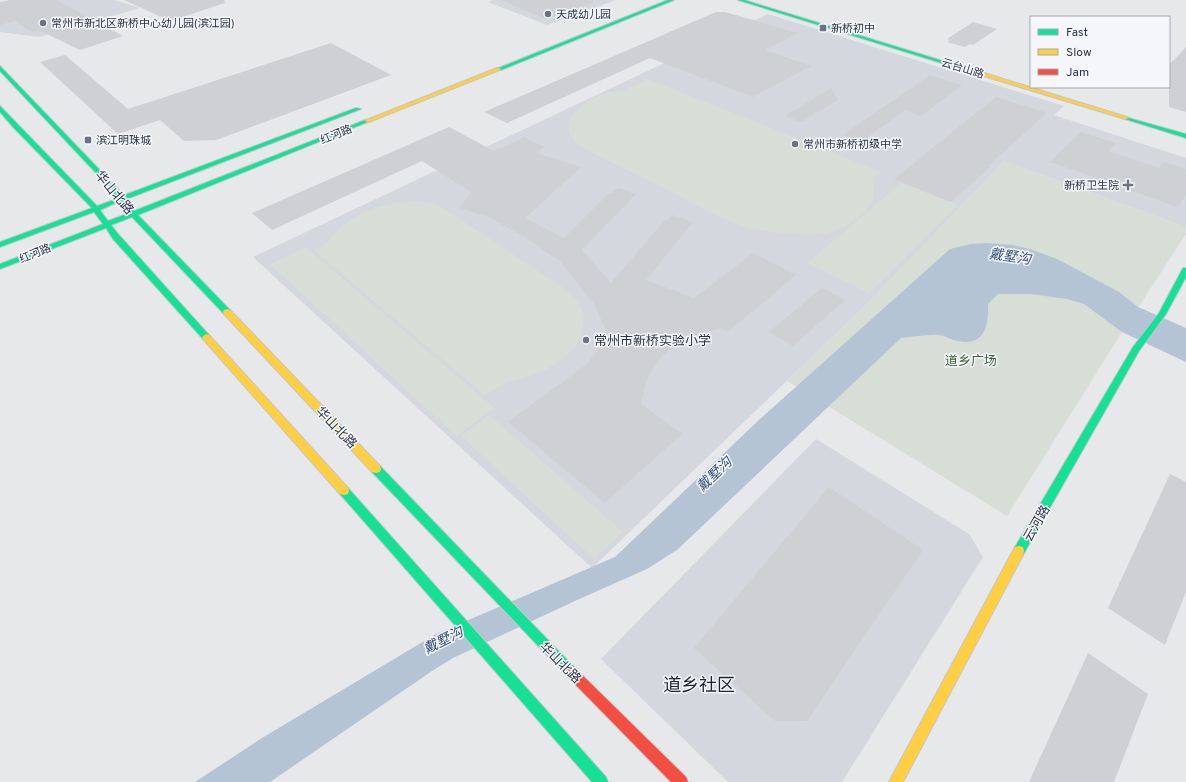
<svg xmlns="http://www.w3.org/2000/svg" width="1186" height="782" font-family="Overpass,'Noto Sans SC',sans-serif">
<rect width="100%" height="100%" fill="#e6e8ea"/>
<path fill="#d4d7dd" d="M55 0H114L140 8 39 37 0 32V14Z
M493 0H616L547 25 488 2Z
M768 14 1064 106 1054 115 1186 158V227L1004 161 873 298 592 568 253 257Z
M816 439 969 534 983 557 842 782H728L601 659Z"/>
<path fill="#d6ded6" d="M648 79 882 172 873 179C877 197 872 207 858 218 837 234 820 236 795 234 781 233 766 232 753 229 723 221 696 205 669 191 643 178 616 165 590 152 583 148 573 143 570 134 563 116 587 100 602 94 610 92 618 91 626 89 634 87 641 82 648 79Z
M1004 161 1186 227V234L1122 332 1007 516 787 381 873 298Z
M901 183 959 205 869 293 807 263Z
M415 201 435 204 448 211 562 287 578 301 584 315 582 331 576 346 563 358 546 370 525 378 507 382 485 396 313 250C317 248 324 246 327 243 332 238 335 232 341 227 362 209 388 203 415 201Z
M306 247 495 408 456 436 270 264Z
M489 415 623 532 594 559 461 436Z"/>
<path fill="#b4c4d5" d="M987 243 1013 245 1030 249 1057 259 1119 292 1138 307 1186 328V362L1122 332 1084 304 1067 299 1030 294H998L988 304C989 324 985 347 958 341 951 340 945 335 938 335 926 334 913 337 901 338L677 550 647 569 577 600 453 658 432 671 270 782H195L262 738 436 634 615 557 760 419 950 249 971 244Z"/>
<path fill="#ced0d3" d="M10 0H56L123 36 80 50 39 30 33 32 15 21 0 25V2Z
M124 0H224L225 3 170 21Z
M501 0H593L594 2 546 19Z
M716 12H725L798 33 765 50 811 66 753 97 650 58 507 123 484 112Z
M973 22 997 29 973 45 970 44 965 47 947 42 950 40 947 39Z
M331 43 391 75 216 140 184 141 160 120 118 134 40 62 65 55 128 109Z
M1186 47V112L1169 107V65Z
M930 75 962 85 921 116 905 110 861 142 843 135Z
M831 88 838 100 801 122 785 116Z
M996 97 1047 113 988 166 990 167 951 202 894 179Z
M449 127 494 151 525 137 544 147 536 153 581 167 525 218 564 238 610 192 612 193 618 188 636 194 582 250 611 283 665 220 667 221 672 215 693 222 646 280 694 298 753 253 796 275 728 332 721 328 687 338 662 356 646 380 641 404 682 434 605 503 508 422 587 364 600 347 606 330 594 304 560 261 525 237 486 216 460 208 471 192 422 161 272 230 252 213Z
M1081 132 1116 143 1108 151 1159 168 1164 162 1186 169V195L1178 207 1123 188 1122 189 1095 180 1097 178 1050 162Z
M822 288 845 300 793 346 769 332Z
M1170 474 1186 482V592L1165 645 1108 608Z
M829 487 923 550 807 721H775L694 648Z
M1088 653 1148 694 1114 782H1029Z"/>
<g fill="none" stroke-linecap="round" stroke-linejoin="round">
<g stroke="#c4c6c8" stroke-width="2">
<path id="fast" d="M668 0H674L501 70 496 69Z
M738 0H744L982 73 977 74Z
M0 66 118 189 122 196 356 108 361 109 124 200 134 211 365 120 370 121 138 215 230 310 231 312 230 314H224L132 217 111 225 119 235 209 335 210 337 206 340 203 339 113 239 106 228 0 269V264L103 224 94 212 0 247V242L92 208 13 127 0 112V106L97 206 116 199 113 191 0 71ZM118 202 129 213 108 221 100 210Z
M1125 117 1186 134V138L1125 119Z
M1183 268H1186V277L1166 314 1139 351 1023 555 1019 556 1015 555 1014 551 1015 547 1133 347 1159 313Z
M376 465 380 466 576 669 578 673 576 677 572 679 568 677 372 472 371 469 372 466Z
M344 487 348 488 606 777 608 782H592L340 494 339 491 340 488Z"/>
</g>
<g stroke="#c4c6c8" stroke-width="2">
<path id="slow" d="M497 68 502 69 369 122 364 121Z
M977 72H981L1130 118 1125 119 977 74Z
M227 309 230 310 380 466 381 469 380 472 376 473 372 472 224 314 223 312 224 310Z
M206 334 209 335 348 488 349 491 348 494 344 495 340 494 203 339 202 337Z
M1019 546 1023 547 1024 551 1023 555 903 782H889L1015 547Z"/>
</g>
<g stroke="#c4c6c8" stroke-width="2">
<path id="jam" d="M572 667 576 669 686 777 688 782H671L568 677 566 673 568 669Z"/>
</g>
<use href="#fast" fill="#16e098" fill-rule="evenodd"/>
<use href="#slow" fill="#ffcf43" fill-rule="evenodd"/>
<use href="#jam" fill="#f24e42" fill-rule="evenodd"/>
</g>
<g fill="#6c737f" stroke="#f4f6f9" stroke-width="1.5">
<circle cx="548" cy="14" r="4"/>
<circle cx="43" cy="23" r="4"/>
<rect x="819" y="24" width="8" height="8" rx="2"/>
<rect x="84" y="136" width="8" height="8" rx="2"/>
<circle cx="795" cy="144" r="4"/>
<path d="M1126 179h4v4h4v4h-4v4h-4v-4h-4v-4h4z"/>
<circle cx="586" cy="340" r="4"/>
</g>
<g text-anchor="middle" stroke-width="3" stroke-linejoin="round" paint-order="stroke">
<g font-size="11" fill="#2b3445" stroke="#f4f6f9" text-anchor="start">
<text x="556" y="18">天成幼儿园</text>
<text x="51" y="27">常州市新北区新桥中心幼儿园(滨江园)</text>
<text x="831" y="32">新桥初中</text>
<text x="96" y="144">滨江明珠城</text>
<text x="803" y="148">常州市新桥初级中学</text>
<text x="1119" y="189" text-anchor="end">新桥卫生院</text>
</g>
<g font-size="11" fill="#2b3445" stroke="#f4f6f9">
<text transform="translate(963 68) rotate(17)" y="4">云台山路</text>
<text transform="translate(336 134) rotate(-22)" y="4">红河路</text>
<text transform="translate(35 253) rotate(-22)" y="4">红河路</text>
</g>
<g font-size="13" fill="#2b3445" stroke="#f4f6f9">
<text transform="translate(115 192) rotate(50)" y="5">华山北路</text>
<text transform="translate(337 427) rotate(46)" y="5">华山北路</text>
<text transform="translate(1036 523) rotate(-60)" y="5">云河路</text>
<text transform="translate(561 662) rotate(45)" y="5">华山北路</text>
</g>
<g font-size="13" fill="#2b3445" stroke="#f4f6f9" text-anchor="start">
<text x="594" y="345">常州市新桥实验小学</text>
</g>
<g font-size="13" fill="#3f6138" stroke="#f4f6f9">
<text x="971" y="365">道乡广场</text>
</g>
<g font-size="14" font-style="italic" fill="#34527a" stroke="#f4f6f9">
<text transform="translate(1010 256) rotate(8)" y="5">戴墅沟</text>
<text transform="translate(714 474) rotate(-44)" y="5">戴墅沟</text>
<text transform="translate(443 640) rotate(-27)" y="5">戴墅沟</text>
</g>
<g font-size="18" fill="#1d2536" stroke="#f4f6f9">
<text x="699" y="691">道乡社区</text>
</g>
</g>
<rect x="1030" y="16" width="140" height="72" fill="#f4f6f9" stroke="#a4a8b1"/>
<rect x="1038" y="29" width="20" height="6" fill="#16e098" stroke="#a4a8b1"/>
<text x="1066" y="36" font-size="12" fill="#2b3445">Fast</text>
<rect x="1038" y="49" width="20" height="6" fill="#ffcf43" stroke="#a4a8b1"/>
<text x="1066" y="56" font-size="12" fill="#2b3445">Slow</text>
<rect x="1038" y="69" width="20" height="6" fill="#f24e42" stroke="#a4a8b1"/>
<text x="1066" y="76" font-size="12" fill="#2b3445">Jam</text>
</svg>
